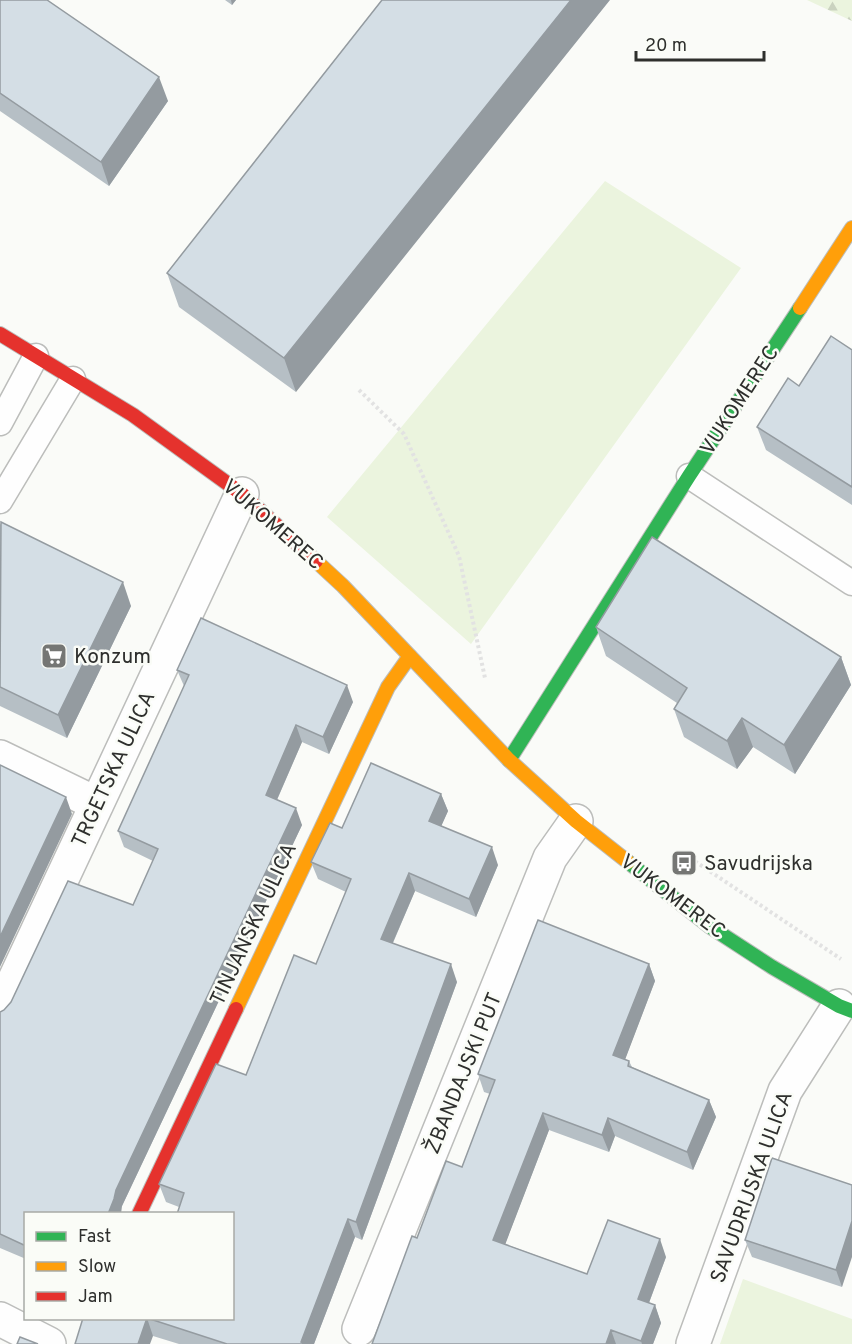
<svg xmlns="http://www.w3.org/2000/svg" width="852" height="1344" font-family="Overpass,sans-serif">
<defs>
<pattern id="forest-firs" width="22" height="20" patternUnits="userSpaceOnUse" patternTransform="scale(1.5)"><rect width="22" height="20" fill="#ebf4de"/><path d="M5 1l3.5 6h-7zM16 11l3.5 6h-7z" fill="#cad2bf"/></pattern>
</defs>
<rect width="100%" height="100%" fill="#fafbf8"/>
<path fill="url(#forest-firs)" d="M807 0H852V21Z"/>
<path fill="#ebf4de" d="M605 181 741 268 471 644 327 517Z
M743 1279 852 1319V1344H720Z"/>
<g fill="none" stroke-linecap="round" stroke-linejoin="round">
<g stroke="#bcbdbb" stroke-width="27">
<path id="lane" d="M0 423 36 356
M689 476 852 583
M0 501 73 379"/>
</g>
<g stroke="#bcbdbb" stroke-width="36">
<path id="street" d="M0 757 97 804
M0 1011 242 494
M0 1319 49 1344
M359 1329 550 858 576 821
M693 1344 785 1091 839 1006"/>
</g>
<g stroke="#bcbdbb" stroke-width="16">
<path id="fast" d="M509 760 689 476 800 308
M628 862 709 926 772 967 839 1006 852 1011"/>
</g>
<g stroke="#bcbdbb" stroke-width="16">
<path id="slow" d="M800 308 852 228
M316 561 343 586 509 760 576 821 628 862
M236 1009 388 687 410 656"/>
</g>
<g stroke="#bcbdbb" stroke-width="16">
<path id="jam" d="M0 334 133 415 242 494 316 561
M139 1214 236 1009"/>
</g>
<path stroke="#e2e2e2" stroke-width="4" stroke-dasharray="3 3" stroke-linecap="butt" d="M359 390 404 434 459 556 485 678
M690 858 841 959"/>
<use href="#lane" stroke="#fefefe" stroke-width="24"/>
<use href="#street" stroke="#fefefe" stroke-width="33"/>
<use href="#fast" stroke="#30b455" stroke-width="14"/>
<use href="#slow" stroke="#ff9f0a" stroke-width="14"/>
<use href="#jam" stroke="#e5322d" stroke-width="14"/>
</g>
<path fill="#b6bfc5" d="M0 0 168 101 109 186 0 111Z
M225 0H236L232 5Z
M382 0 296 392 179 307 167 273Z
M852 350V505L766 450 757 427 799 386Z
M0 524 131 606 67 738 0 706Z
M596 627 841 657 851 685 795 774 753 747 737 769 684 737 674 709 677 703 606 656Z
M177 670 353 702 329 754 302 742 277 800 302 825 122 1206 26 1214V1259L0 1248V1012L4 1010 133 905 153 861 124 847 118 831 184 686Z
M441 794 448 811 441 826 498 865 476 917 415 891 393 943 457 982 362 1240 355 1237 314 1344H179L153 1336 83 1318H232L179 1207 166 1202 159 1184 246 1075 316 964 346 892 318 879 311 862 342 828Z
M649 964 655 981 625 1059 629 1061 632 1067 709 1100 716 1117 693 1170 615 1136 609 1152 549 1130 505 1244 587 1274 666 1257 649 1303 655 1305 661 1323 653 1344H372L417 1238 462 1167 490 1094 484 1092 478 1074Z
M852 1185 842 1287 752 1257 745 1240Z"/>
<path fill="#949ba0" d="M231 0H236L232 5Z
M571 0H610L296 392 284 358Z
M159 77 168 101 109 186 101 162Z
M123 582 131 606 67 738 58 715Z
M841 657 851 685 795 774 784 745Z
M347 685 353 702 329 754 323 737Z
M742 718 753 747 737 769 727 741Z
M296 725 302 742 272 811 266 795Z
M441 794 448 811 436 838 429 821Z
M66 797 72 814 0 967V937Z
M296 808 302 825 122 1206 121 1214H108L116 1190Z
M492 847 498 865 476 917 469 899Z
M409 873 415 891 387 956 381 939Z
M451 964 457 982 362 1240 356 1222Z
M649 964 655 981 620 1073 613 1055Z
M709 1100 716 1117 693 1170 687 1152Z
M543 1113 549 1130 500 1258 493 1240Z
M608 1118 615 1136 609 1152 602 1135Z
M348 1219 355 1237 314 1344H302L301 1342Z
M852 1221V1257L842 1287 836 1270Z
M660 1239 666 1257 644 1316 638 1299Z
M655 1305 661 1323 653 1344H642L641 1341Z
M147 1318 153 1336 150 1344H138Z
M611 1330 616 1344H606Z"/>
<path fill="#d4dee5" stroke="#949ba0" stroke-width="1.5" d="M0 0H47L159 77 101 162 0 93Z
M382 0H571L284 358 167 273Z
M831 336 852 350V487L757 427 788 378 799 386Z
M1 522 123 582 58 715 0 687Z
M652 537 841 657 784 745 742 718 727 741 674 709 687 688 596 627Z
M201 618 347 685 323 737 296 725 266 795 296 808 116 1190 114 1199 108 1214H26V1246L0 1234V1012L4 1010 11 1002 68 881 133 905 158 849 118 831 189 675 177 670Z
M371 763 441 794 429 821 492 847 469 899 409 873 381 939 451 964 356 1222 348 1219 301 1342 307 1344H227L147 1318H232V1214H177L184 1193 159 1184 216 1064 246 1075 294 955 316 964 351 879 311 862 330 823 342 828Z
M0 765 66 797 0 937Z
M538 920 649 964 613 1055 629 1061 628 1066 709 1100 687 1152 608 1118 602 1135 543 1113 493 1240 587 1274 608 1220 660 1239 638 1299 655 1305 641 1341 611 1330 606 1344H372L412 1236 417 1238 446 1161 462 1167 495 1080 478 1074Z
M772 1158 852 1185V1221L836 1270 745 1240Z
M83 1318H147L138 1344H75Z
M20 1337 38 1344H17Z"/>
<defs>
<g id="supermarket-square" transform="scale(1.35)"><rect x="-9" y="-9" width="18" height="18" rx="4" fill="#757674" stroke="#fafcf7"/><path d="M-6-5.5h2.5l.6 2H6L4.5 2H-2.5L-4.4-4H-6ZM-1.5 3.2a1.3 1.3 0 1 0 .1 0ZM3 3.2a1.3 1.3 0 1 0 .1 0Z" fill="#fff"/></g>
<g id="bus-square" transform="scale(1.35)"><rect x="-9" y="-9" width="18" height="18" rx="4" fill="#757674" stroke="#fafcf7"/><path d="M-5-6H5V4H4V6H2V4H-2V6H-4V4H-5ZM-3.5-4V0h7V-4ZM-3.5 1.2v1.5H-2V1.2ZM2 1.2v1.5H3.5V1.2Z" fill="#fff"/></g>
</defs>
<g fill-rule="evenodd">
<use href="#supermarket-square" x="54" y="656"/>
<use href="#bus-square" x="684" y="863"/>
</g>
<g text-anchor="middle" stroke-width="5" stroke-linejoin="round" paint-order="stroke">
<g font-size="21" fill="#2e2f2d" stroke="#fafcf7">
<text transform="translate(739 400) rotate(-57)" y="7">VUKOMEREC</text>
<text transform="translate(273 524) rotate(41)" y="7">VUKOMEREC</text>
<text transform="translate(113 769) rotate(-65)" y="7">TRGETSKA ULICA</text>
<text transform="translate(673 896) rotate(37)" y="7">VUKOMEREC</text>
<text transform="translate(253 924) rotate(-65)" y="7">TINJANSKA ULICA</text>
<text transform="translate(463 1073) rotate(-68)" y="7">ŽBANDAJSKI PUT</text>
<text transform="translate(751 1187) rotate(-70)" y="7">SAVUDRIJSKA ULICA</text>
</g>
<g font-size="21" fill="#2e2f2d" stroke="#fafcf7" text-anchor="start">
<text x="74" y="663">Konzum</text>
<text x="704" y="870">Savudrijska</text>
</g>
</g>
<rect x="24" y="1212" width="210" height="108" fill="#fafcf7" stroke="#a8aaa6" stroke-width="1.5"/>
<rect x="36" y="1232" width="30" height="9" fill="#30b455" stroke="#a8aaa6" stroke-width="1.5"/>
<text x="78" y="1242" font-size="18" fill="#2e2f2d">Fast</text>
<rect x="36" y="1262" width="30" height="9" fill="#ff9f0a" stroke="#a8aaa6" stroke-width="1.5"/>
<text x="78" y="1272" font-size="18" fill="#2e2f2d">Slow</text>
<rect x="36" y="1292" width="30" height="9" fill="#e5322d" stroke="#a8aaa6" stroke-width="1.5"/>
<text x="78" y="1302" font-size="18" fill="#2e2f2d">Jam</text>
<path d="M636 51v9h128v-9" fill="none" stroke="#2e2f2d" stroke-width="3"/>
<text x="645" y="51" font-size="18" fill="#2e2f2d" stroke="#fafcf7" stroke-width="4.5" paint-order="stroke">20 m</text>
</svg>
